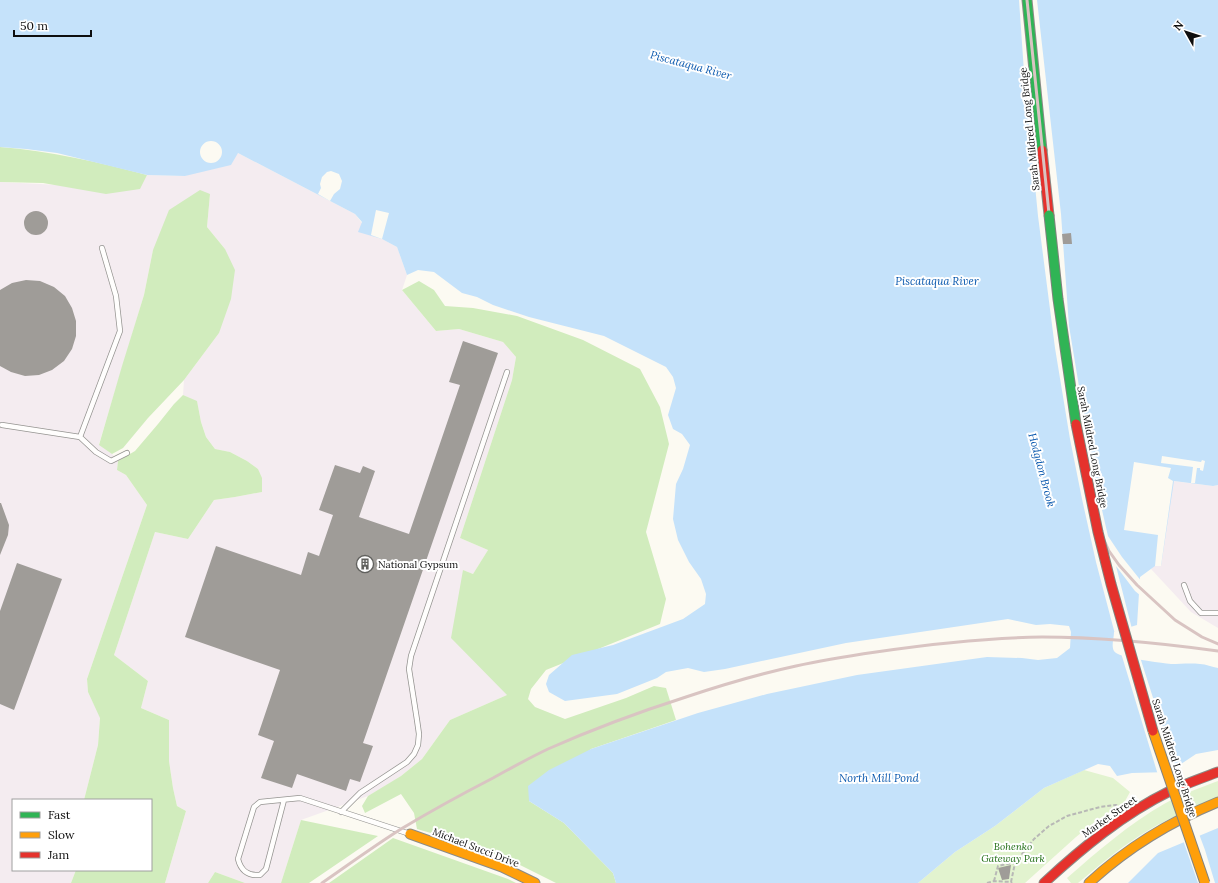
<svg xmlns="http://www.w3.org/2000/svg" width="1218" height="883" font-family="Lora,serif">
<rect width="100%" height="100%" fill="#fcfaf2"/>
<path fill="#f4ecf0" d="M238 153 355 214 371 235 382 239 397 247 407 275 402 290 436 331 459 329 503 342 516 357 512 380 460 538 488 550 473 574 463 570 507 695 450 720 422 759 401 776 386 786 368 796 301 820 281 883H245L215 872 208 883H165L186 811 177 806 173 788 169 761V720L141 708 148 681 114 655 155 532 188 539 214 500 235 497 262 492 258 469 247 461 230 452 215 449 206 437 201 422 197 402 183 395 184 380 219 333 225 249 207 227 210 194 153 250 144 295 99 444 112 454 118 461 117 470 126 475 147 505 87 679 88 692 100 717 98 745 84 800H13V870H76L71 883H0V182L139 189 147 175 185 176Z
M1173 481 1213 486 1218 485V628L1191 612 1151 569 1155 565Z"/>
<path fill="#e2f3cf" d="M1084 770 1113 778 1130 792 1124 803 1097 820 1076 837 1025 883H918L955 852 995 826 1044 788Z
M1218 781V798C1195 808 1170 817 1149 830 1123 845 1101 864 1078 883H1071L1067 878C1098 851 1129 824 1164 804 1181 794 1200 788 1218 781Z"/>
<path fill="#d1ecbd" d="M0 147C50 151 99 162 147 175L140 189 106 194 43 183 0 182Z
M200 190 210 194 207 227 225 249 235 270 231 299 219 333 184 380 148 418 123 448 112 454 99 445 122 366 144 295 153 250 169 210Z
M419 281 434 290 445 306 473 308 517 316 583 340 640 369 660 407 669 444 646 532 666 599 660 624 546 670 531 689 528 699 535 707 565 719 626 698 654 686 666 688 676 720 591 749 529 801 564 823 613 873 616 883H556L516 863 472 845 417 829 414 813 401 794 365 813 362 806 368 796 401 776 422 759 450 720 507 695 451 638 463 570 473 574 488 550 460 538 512 380 516 357 503 342 459 329 436 331 402 290Z
M183 395 197 401 201 422 206 437 215 449 230 452 247 461 258 469 262 478V492L235 497 214 500 188 539 155 532 114 655 148 681 141 708 169 720V761L173 788 177 806 186 811 165 883H71L76 870H151V800H84L98 745 100 718 88 692 87 679 147 505 126 475 117 470 118 461 135 451 158 424 174 404Z
M301 820 378 836 309 883H281Z
M393 838 508 879 516 883H329Z
M215 872 245 883H208Z"/>
<path fill="#c5e2fa" d="M0 0H1218V485L1213 486 1174 481 1161 566H1155L1140 577 1137 625 1114 632C1114 638 1111 646 1114 651 1117 658 1163 663 1171 664 1181 664 1190 663 1200 664 1206 664 1212 667 1218 668V750L1196 754 1169 772 1132 773 1117 776 1110 766 1098 764 1044 788 995 826 955 852 918 883H616L613 873 564 823 529 801 528 786 549 770 591 749 698 713 767 694 857 675 987 657 1022 658 1038 660 1057 658 1070 648 1071 632 1069 626 1050 624 1036 625 1008 619 846 643 725 669 704 672 688 668 666 672 657 678 617 694 565 701 549 692 546 684 549 675 572 655 613 645 683 619 705 604 706 594 701 579 689 562 678 540 673 519 676 484 683 469 690 445 682 434 673 429 668 415 676 388 673 377 666 367 604 336 529 317 493 305 477 297 462 293 434 272 418 270 407 275 397 247 382 239 358 232 362 222 355 214 238 153 231 165 185 176 147 175 57 153 26 149 0 147Z
M1218 828V883H1128L1158 853Z"/>
<path fill="#fcfaf2" d="M1019 0H1037L1061 214 1069 326 1093 471 1108 536 1122 557 1142 582 1141 596 1135 591 1116 566 1132 629 1116 634V638L1096 562 1082 499 1070 439 1055 348 1038 216 1024 72Z
M200 152a11 11 0 1 1 22 0a11 11 0 1 1-22 0Z
M331 171 339 174 342 181 340 189 334 194 330 201 318 194 321 188 320 184 322 177 327 172Z
M376 210 389 213 382 239 371 235Z
M1162 456 1201 462 1202 460 1205 461 1203 471 1200 470V468H1197L1195 483H1191L1193 467 1161 463Z
M1134 462 1171 468 1168 478 1173 481 1161 566H1155L1158 535 1124 530Z
M1121 653 1140 657 1176 770 1169 774 1158 775Z
M1199 834 1205 850 1215 883H1198L1183 840Z"/>
<path fill="#9f9c98" d="M24 223a12 12 0 1 1 24 0a12 12 0 1 1-24 0Z
M1071 233 1072 244H1063L1062 234Z
M26 280 40 281 54 287 65 296 72 308 76 321V336L72 349 64 361 52 370 39 375 25 376 11 372 0 366V290L12 283Z
M463 341 498 353 363 743 373 746 360 782 350 779 346 791 297 774 292 788 261 778 274 741 258 735 280 670 185 637 216 546 301 575 308 552 319 556 333 515 319 510 335 465 360 473 363 466 375 471 359 517 409 534 460 385 449 382Z
M0 503H1L9 525 8 535 0 555Z
M17 563 62 579 14 710 0 704V611Z
M1011 865 1009 879 1002 880 998 868Z"/>
<g fill="none" stroke-linecap="round" stroke-linejoin="round">
<g stroke="#959491" stroke-width="6">
<path id="lane" d="M2 425 80 437 96 452 111 461 127 453
M80 437 120 331 116 296 102 248
M1184 585 1190 601 1201 613H1218
M284 800 266 869 260 875C248 876 241 871 238 859L254 807 260 802 300 798 410 834
M341 812 360 793 407 762 414 754 418 745 419 734 417 720 409 669 411 656 507 372"/>
</g>
<g stroke="#8c8b87" stroke-width="11">
<path id="fast" d="M1027 0 1042 150"/>
</g>
<g stroke="#8c8b87" stroke-width="11">
<path id="slow" d="M410 834 502 867 535 883
M1089 883C1128 847 1169 822 1218 802"/>
</g>
<g stroke="#8c8b87" stroke-width="11">
<path id="jam" d="M1042 150 1049 215
M1044 883C1082 848 1123 814 1170 791 1185 784 1202 778 1218 772"/>
</g>
<path stroke="#b8b8b6" stroke-width="2" stroke-dasharray="4 2" stroke-linecap="butt" d="M994 881 998 866 1007 864 1015 863
M1011 882 1015 863 1034 839 1049 826 1067 816 1100 807 1116 805 1122 807
M987 883 994 881 1011 882 1012 883"/>
<use href="#lane" stroke="#fffefd" stroke-width="4.5"/>
<use href="#fast" stroke="#30b455" stroke-width="9"/>
<use href="#slow" stroke="#ff9f0a" stroke-width="9"/>
<use href="#jam" stroke="#e5322d" stroke-width="9"/>
<path stroke="#d9c4c2" stroke-width="3" d="M1027 0 1058 301 1082 457 1097 522 1104 540 1109 551 1119 565 1137 585 1175 620 1202 637 1218 644
M322 883C348 865 374 846 401 829 431 811 462 794 493 778 511 768 529 758 548 749 593 729 639 712 686 697 722 685 759 674 796 666 823 660 849 656 876 652 931 644 986 638 1042 637 1101 637 1160 643 1218 651"/>
<g stroke="#82827e" stroke-width="11" stroke-linecap="butt">
<path id="fast-bridge" d="M1049 215 1058 299 1076 424"/>
</g>
<g stroke="#82827e" stroke-width="11" stroke-linecap="butt">
<path id="slow-bridge" d="M1153 731 1205 883"/>
</g>
<g stroke="#82827e" stroke-width="11" stroke-linecap="butt">
<path id="jam-bridge" d="M1076 424 1098 532 1111 584 1153 731"/>
</g>
<use href="#fast-bridge" stroke="#30b455" stroke-width="9"/>
<use href="#slow-bridge" stroke="#ff9f0a" stroke-width="9"/>
<use href="#jam-bridge" stroke="#e5322d" stroke-width="9"/>
</g>
<defs>
<g id="building-ring" transform="scale(0.9)"><circle r="9.5" fill="#fff" stroke="#61615e" stroke-width="1.5"/><path d="M-4-6H4V6H1V3H-1V6H-4ZM-2.5-4.3h1.7v1.8h-1.7ZM.8-4.3h1.7v1.8H.8ZM-2.5-1h1.7V.8h-1.7ZM.8-1h1.7V.8H.8Z" fill="#61615e"/></g>
</defs>
<g fill-rule="evenodd">
<use href="#building-ring" x="365" y="564"/>
</g>
<g text-anchor="middle" stroke-width="4" stroke-linejoin="round" paint-order="stroke">
<g font-size="10" fill="#0e0e0e" stroke="#fff">
<text transform="translate(1029 129) rotate(-96)" y="4">Sarah Mildred Long Bridge</text>
<text transform="translate(1093 447) rotate(79)" y="4">Sarah Mildred Long Bridge</text>
<text transform="translate(1175 758) rotate(72)" y="4">Sarah Mildred Long Bridge</text>
<text transform="translate(1109 816) rotate(-35)" y="4">Market Street</text>
<text transform="translate(476 847) rotate(21)" y="4">Michael Succi Drive</text>
</g>
<g font-size="10" fill="#0e0e0e" stroke="#fff" text-anchor="start">
<text x="378" y="568">National Gypsum</text>
</g>
<g font-size="10" font-style="italic" fill="#216e16" stroke="#fff">
<text x="1013" y="850">Bohenko<tspan x="1013" dy="12">Gateway Park</tspan></text>
</g>
<g font-size="11" font-style="italic" fill="#0958ae" stroke="#fff">
<text transform="translate(691 65) rotate(15)" y="4">Piscataqua River</text>
<text x="937" y="285">Piscataqua River</text>
<text transform="translate(1042 470) rotate(75)" y="4">Hodgdon Brook</text>
<text x="879" y="782">North Mill Pond</text>
</g>
</g>
<rect x="12" y="799" width="140" height="72" fill="#ffffff" stroke="#9f9f9f"/>
<rect x="20" y="812" width="20" height="6" fill="#30b455" stroke="#9f9f9f"/>
<text x="48" y="819" font-size="12" fill="#0e0e0e">Fast</text>
<rect x="20" y="832" width="20" height="6" fill="#ff9f0a" stroke="#9f9f9f"/>
<text x="48" y="839" font-size="12" fill="#0e0e0e">Slow</text>
<rect x="20" y="852" width="20" height="6" fill="#e5322d" stroke="#9f9f9f"/>
<text x="48" y="859" font-size="12" fill="#0e0e0e">Jam</text>
<g transform="translate(1186 32) rotate(309)" stroke="#ffffff" stroke-width="3" paint-order="stroke">
<path d="M0-3L7 15L0 10L-7 15Z" fill="#0e0e0e"/>
<text y="-6" font-size="11" font-weight="bold" text-anchor="middle" fill="#0e0e0e">N</text>
</g>
<path d="M14 30v6h77v-6" fill="none" stroke="#0e0e0e" stroke-width="2"/>
<text x="20" y="30" font-size="12" fill="#0e0e0e" stroke="#ffffff" stroke-width="3" paint-order="stroke">50 m</text>
</svg>
